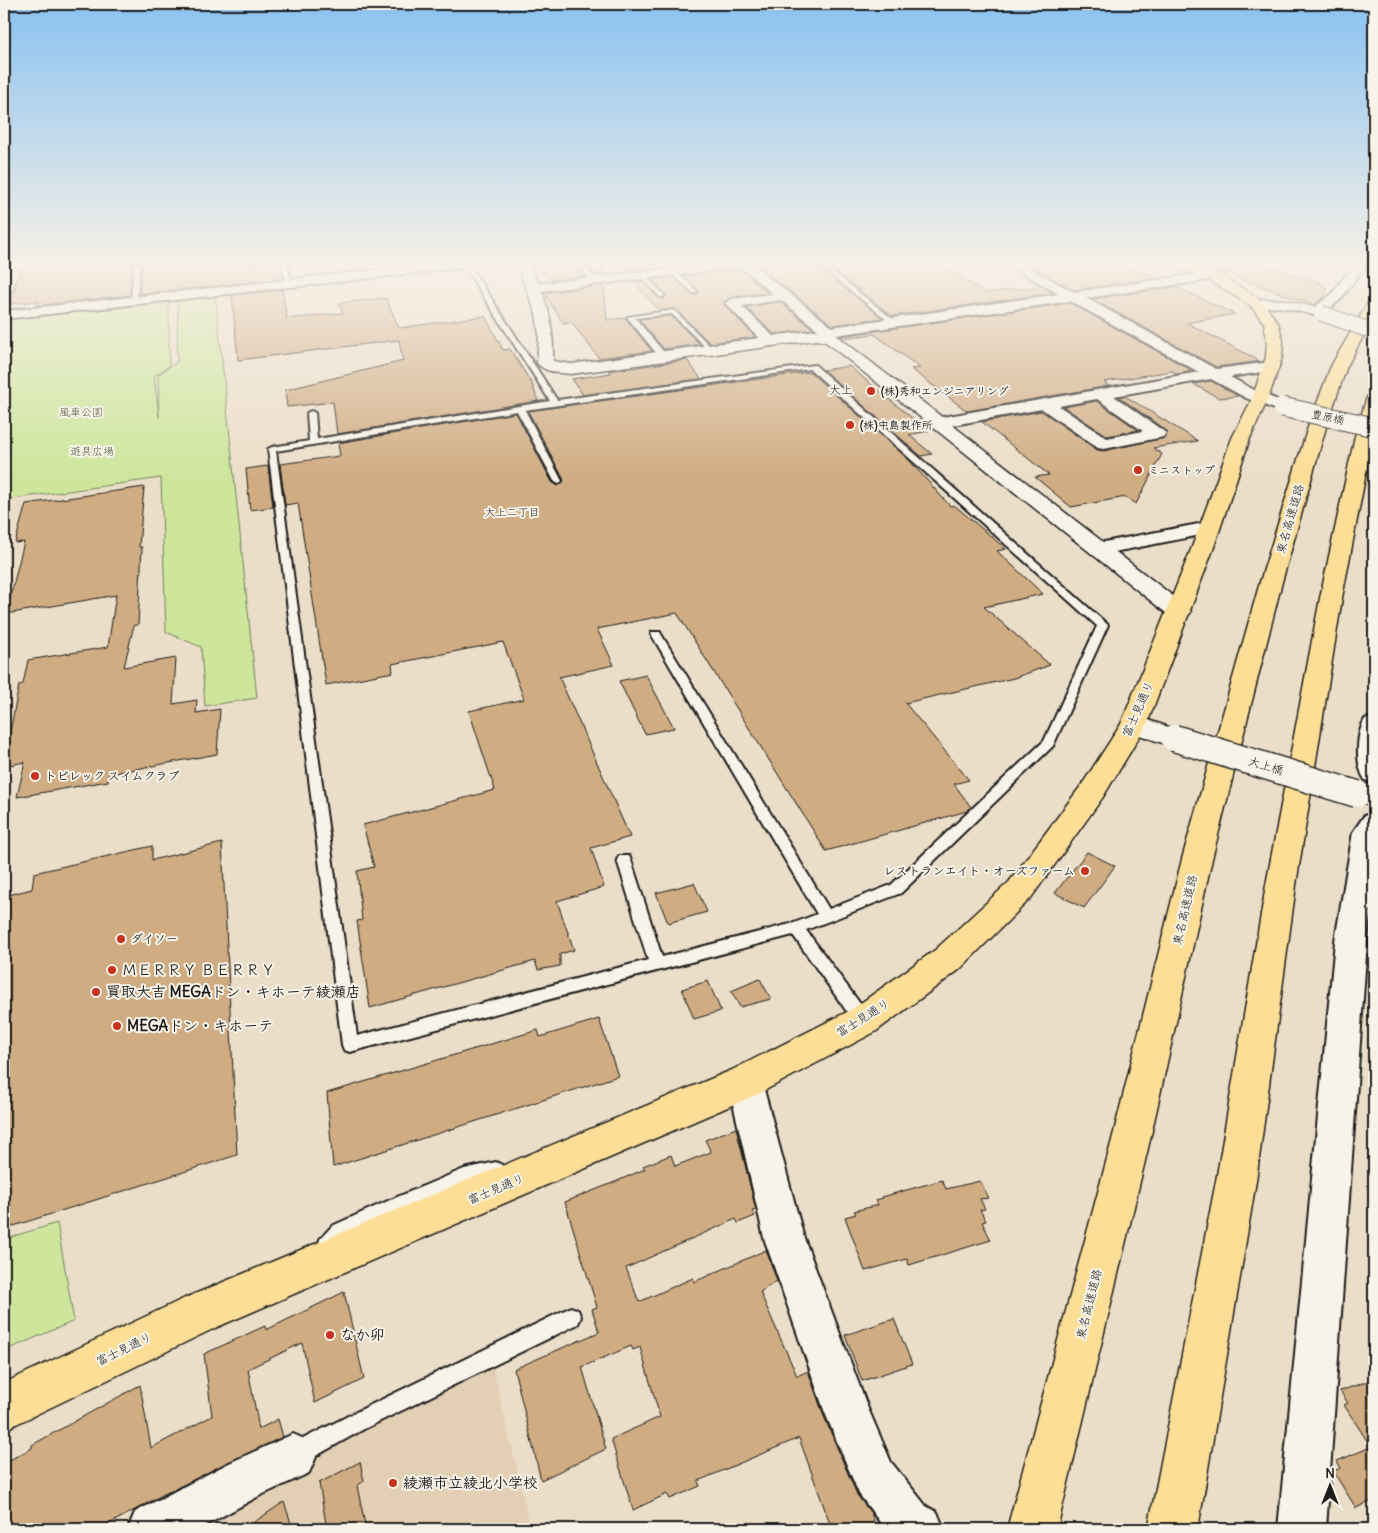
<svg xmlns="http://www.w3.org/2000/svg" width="1378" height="1533" font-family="Delius,'Klee One',sans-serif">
<rect width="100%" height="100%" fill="#ebdec9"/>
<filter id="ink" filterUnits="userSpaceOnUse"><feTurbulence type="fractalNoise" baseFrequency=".02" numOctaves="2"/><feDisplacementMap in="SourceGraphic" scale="10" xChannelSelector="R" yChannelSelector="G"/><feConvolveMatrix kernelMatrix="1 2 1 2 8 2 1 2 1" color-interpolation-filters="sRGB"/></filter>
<g filter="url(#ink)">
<path fill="#e3cfb4" d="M492 1364 531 1529H183L348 1437Z"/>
<path fill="#cde69b" stroke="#74815c" d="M215 293 257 698 205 706 201 647 166 632 161 478 4 500V318L169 300V366L154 376 159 417 158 375 177 362 178 297Z
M57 1223 74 1321 4 1351V1239Z"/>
<path fill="#d0ac82" stroke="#1c1c1c" d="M27 264H132L130 295 37 306 39 301 10 304 19 276Z
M142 264H276L280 279 139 294Z
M531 264H575L585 276 552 280Z
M585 264H603V274L595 275Z
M617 264H697L625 272Z
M765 264H815L882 318 833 325 756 265Z
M826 264H937L986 293 1041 286 1053 293 892 316Z
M1025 264H1125L1157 278 1074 290Z
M1206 264H1263L1321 283 1328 289 1323 298 1314 305 1206 266Z
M740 269 768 293 732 297 723 303 755 337 710 343 675 309 659 310 634 282 642 281 659 298 664 299 665 294 652 280 673 277 692 294 697 295 698 290 683 276Z
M604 285 607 320 625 318 652 351 599 358 571 322 563 323 544 293Z
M1176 287 1235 314 1187 323 1260 361 1216 367 1092 299Z
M282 290 287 319 343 313 339 303 386 298 399 328 485 316 503 350 510 349 532 384 538 401 337 434 333 402 287 407 285 390 403 361 399 340 238 360 232 295Z
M780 302 813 329 774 334 746 307Z
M1070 303 1193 371 1177 374 1172 371 1104 382 1109 386 967 411 911 369 920 368 874 334 843 338 841 336Z
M671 316 700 344 664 349 639 319Z
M687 360 701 379 583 395 572 379 611 373 609 371Z
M849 366 928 431 909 435 932 454 921 456 823 370Z
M810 372 908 459 950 506 954 505 1006 549 997 551 1043 594 984 607 1050 665 1014 678 905 703 969 780 954 784 971 807 967 811 826 851 677 613 597 629 614 665 559 677 630 837 591 848 604 887 557 901 574 950 560 954V966L538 970 535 961 370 1008 357 921 362 920 357 871 374 867 363 825 495 790 469 711 524 699 503 642 392 664 393 672 326 685 298 503 285 505 280 464 340 456 338 443 516 413 552 482 558 486 564 480 528 411Z
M1211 381 1238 396 1219 398 1193 384Z
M1125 396 1198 441 1153 448 1162 454 1136 504 1126 497 1071 507 1035 477 1049 475 982 422 1042 411 1097 450 1104 451 1164 438 1167 431 1119 397Z
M1097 401 1138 430 1107 436 1064 407Z
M268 466 273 507 250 510 246 469Z
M144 487 139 547H142L138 625H134L124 667 176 658 173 704 197 700 196 713 220 709 217 754 109 774 108 781 17 797 25 762 4 766V764L19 685 23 684 28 660 108 647 116 595 6 614 24 542 15 543 26 504Z
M646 675 674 728 645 734 619 681Z
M222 843 237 1155 4 1229V896L32 889 34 873 152 846V860Z
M1087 852 1115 866 1084 908 1055 893Z
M694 883 707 912 668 923 656 893Z
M760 979 771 999 740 1007 731 991Z
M708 981 721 1011 694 1019 682 989Z
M599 1019 618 1076 333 1167 327 1093 538 1030 540 1037Z
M736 1128 756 1210 752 1211 755 1216 738 1223 736 1219 626 1268 639 1302 693 1278 694 1282 766 1250 777 1281 760 1292 797 1376 808 1371 823 1414 857 1495 871 1513 877 1529H832L799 1438 698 1481 700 1486 670 1499 667 1494 633 1510 611 1439 660 1417 640 1347 633 1350 631 1346 582 1367 606 1449 541 1480 514 1369 599 1332 592 1309 597 1307 565 1202 615 1182 645 1169 643 1166 671 1155 675 1166 711 1152 705 1140Z
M942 1180 946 1189 980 1181 989 1198 980 1199 985 1209 980 1210 986 1221 982 1222 991 1240 909 1265 907 1259 865 1271 845 1217 856 1214 854 1211 878 1205 876 1200 883 1198 882 1197Z
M344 1292 364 1379 315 1403 302 1343 248 1369 259 1429 278 1419 283 1437 162 1495 100 1529H4V1463L32 1448V1445L140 1385 151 1448 212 1416 204 1354 265 1326 266 1330Z
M894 1319 912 1364 862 1381 845 1335Z
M1374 1379V1500L1356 1508 1333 1471 1341 1468 1337 1461 1371 1447 1344 1405 1348 1403 1340 1391Z
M360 1462 364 1481 357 1486 366 1529H327L319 1483Z
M284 1502 293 1529H244Z"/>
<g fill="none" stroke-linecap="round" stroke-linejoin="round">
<g stroke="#1c1c1c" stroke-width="4">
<path id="lane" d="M4 264H19L4 267Z
M134 264H140L137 300 134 302 131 300Z
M282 264H288L291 284 286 283Z
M384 264H390L393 273H389Z
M463 264H469L557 400 815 365 1108 625 1053 746 901 893 806 930 869 1016 871 1021 869 1026 863 1028 857 1026 793 935 350 1052 344 1050 342 1045 268 449 272 447 309 441 307 413 311 411 315 413 317 439 550 401ZM810 369 1097 626 1044 741 891 885 829 909 661 634 660 632H652L651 634 817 914 794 923 662 957 631 860 629 856H619L617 860 648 960 357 1036 276 451 517 411 554 481 558 484 562 481 525 410Z
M577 264H583L597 280V282H593Z
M817 264H823L895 321V323H891Z
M671 271H675L697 291V293H693L671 273Z
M640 274H644L664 295V297H660L640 276Z
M674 310 713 349V351H709L672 314 635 318 668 357 661 359 627 317Z
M496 1162 502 1165 505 1171 502 1177 464 1187 402 1212 346 1240 334 1253 327 1255 320 1253 318 1246 320 1239 332 1226 390 1200 464 1169Z
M571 1307 578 1310 581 1317 578 1324 364 1429 305 1462 297 1465 289 1462 286 1454 289 1446 350 1415Z"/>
</g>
<g stroke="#1c1c1c" stroke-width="4">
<path id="street" d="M430 264H467L461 268 4 319V311Z
M711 264H752L832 327 1059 294 1007 264H1022L1074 292 1212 272 1218 276 1216 279 1086 298 1216 369 1271 362 1276 364 1279 367 1276 370 1230 377 1258 392 1288 404 1290 407 1282 412 1246 398 1211 379 1114 396 1166 433 1163 437 1104 449 1098 448 1042 409 937 428 931 427 929 423 931 419 1199 372 1070 301 829 336 824 335 781 300 742 306 776 339 778 342 771 346 766 345 725 303 732 299 773 294 741 267 534 292 527 288 534 284ZM1097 399 1143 431 1107 438 1059 406Z
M1354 264H1366L1341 299 1322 315H1312L1310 312 1312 309 1332 294Z
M1209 522 1216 524 1219 528 1216 532 1099 555 1092 553 1089 549 1092 545 1099 543Z
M1374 717V783L1365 780C1355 765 1356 734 1365 719Z
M1374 813V883L1367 941 1326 1529H1278L1335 941 1353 832 1364 816Z
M745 1066 757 1071 762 1082 804 1238 867 1406 891 1462 926 1506 937 1512 944 1529H885L859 1494 825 1413 764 1238 728 1082 733 1071Z
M293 1434 309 1441 316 1457 309 1473 259 1496 199 1529H128L135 1512 227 1464Z"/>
</g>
<g stroke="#1c1c1c" stroke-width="3">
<path id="secondary" d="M517 264H529C547 301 554 319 553 361L571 364 816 330 836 335 1187 607 1191 612 1187 617 1179 619 1171 617 826 342 816 340 571 374C560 373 544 372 537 363L539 335 536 314Z
M1256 299 1285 300 1326 310 1328 313 1321 317 1285 308 1251 306 1249 303 1251 300Z
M1134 715 1183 732 1187 738 1183 744 1174 747 1125 730 1121 724 1125 718Z
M1357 784 1374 785V805L1347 801 1343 794 1347 787Z"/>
</g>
<g stroke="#1c1c1c" stroke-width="3">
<path id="primary" d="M10 264H22L11 292 4 296V277Z
M1174 264H1191L1217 273 1261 300 1278 323 1283 341 1282 357 1268 399 1250 438 1214 547 1147 724 1103 797 1031 898 959 970 875 1032 758 1094 215 1328 4 1430V1383L185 1298 732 1070 851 1010 935 950 1009 882 1083 783 1121 724 1192 547 1232 438 1252 399 1266 357 1267 341 1264 323 1251 306 1207 279 1175 267Z"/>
</g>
<g stroke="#1c1c1c" stroke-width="3">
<path id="highway" d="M1374 300V316L1347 366 1326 427 1282 582 1212 859 1150 1140 1057 1529H1007L1112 1140 1182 859 1260 582 1308 427 1331 366 1367 304Z
M1374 395V431L1342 598 1296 885 1256 1181 1198 1529H1148L1216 1181 1266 885 1320 598 1355 436 1366 400 1368 396Z"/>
</g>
<use href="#lane" fill="#f7f3e8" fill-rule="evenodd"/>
<use href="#street" fill="#f7f3e8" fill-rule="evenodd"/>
<use href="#secondary" fill="#f7f3e8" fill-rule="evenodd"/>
<use href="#primary" fill="#fdde96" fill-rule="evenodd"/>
<use href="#highway" fill="#fdde96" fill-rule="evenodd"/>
<g stroke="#1c1c1c" stroke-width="21" stroke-linecap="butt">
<path id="street-bridge" d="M1282 407 1374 427"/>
</g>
<g stroke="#1c1c1c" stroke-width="17" stroke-linecap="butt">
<path id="secondary-bridge-far1" d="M1321 313 1374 332"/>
</g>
<g stroke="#1c1c1c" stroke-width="29" stroke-linecap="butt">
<path id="secondary-bridge" d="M1174 738 1357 794"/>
</g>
<use href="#street-bridge" stroke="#f7f3e8" stroke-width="19"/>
<use href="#secondary-bridge-far1" stroke="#f7f3e8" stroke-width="15"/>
<use href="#secondary-bridge" stroke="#f7f3e8" stroke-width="26"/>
</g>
</g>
<linearGradient id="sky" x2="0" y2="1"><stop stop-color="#8ac2f1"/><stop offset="0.55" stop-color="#f6f0e7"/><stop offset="1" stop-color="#f6f0e7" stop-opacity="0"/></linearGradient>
<rect width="1378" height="478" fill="url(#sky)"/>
<g fill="#c8321e" stroke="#f7f3e8" stroke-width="2">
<circle cx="871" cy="391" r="5"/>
<circle cx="850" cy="425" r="5"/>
<circle cx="1138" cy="470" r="5"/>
<circle cx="35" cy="776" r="5"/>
<circle cx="1085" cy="871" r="5"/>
<circle cx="121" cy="939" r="5"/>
<circle cx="112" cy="970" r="5"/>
<circle cx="96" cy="992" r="5"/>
<circle cx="117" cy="1026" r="5"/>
<circle cx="330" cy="1335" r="5"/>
<circle cx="393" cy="1483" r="5"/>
</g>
<g text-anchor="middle" stroke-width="4" stroke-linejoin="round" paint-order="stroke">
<g font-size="11" font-weight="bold" fill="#1c1c1c" stroke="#f7f3e8" text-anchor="start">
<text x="881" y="395">(株)秀和エンジニアリング</text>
<text x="860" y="429">(株)中島製作所</text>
<text x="1148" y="474">ミニストップ</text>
</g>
<g font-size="11" fill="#515942" stroke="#f7f3e8">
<text x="81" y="416">風車公園</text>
<text x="92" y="455">遊具広場</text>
</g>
<g font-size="11" fill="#1c1c1c" stroke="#f7f3e8">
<text transform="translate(1328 417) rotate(12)" y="4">豊原橋</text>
</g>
<g font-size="11" fill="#1c1c1c" stroke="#f7f3e8">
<text x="512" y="516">大上二丁目</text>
</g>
<g font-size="12" fill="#1c1c1c" stroke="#f7f3e8">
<text x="841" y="394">大上</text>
</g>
<g font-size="12" fill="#1c1c1c" stroke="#f7f3e8">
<text transform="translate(1290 519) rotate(-74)" y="4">東名高速道路</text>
<text transform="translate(1138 709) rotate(-66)" y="4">富士見通り</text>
<text transform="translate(1266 766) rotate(17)" y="4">大上橋</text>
<text transform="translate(1185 910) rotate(-77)" y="4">東名高速道路</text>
<text transform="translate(863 1018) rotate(-32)" y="4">富士見通り</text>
<text transform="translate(496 1189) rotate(-23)" y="4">富士見通り</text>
<text transform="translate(1089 1304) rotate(-76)" y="4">東名高速道路</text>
<text transform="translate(124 1349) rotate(-26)" y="4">富士見通り</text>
</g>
<g font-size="12" font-weight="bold" fill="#1c1c1c" stroke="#f7f3e8" text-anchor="start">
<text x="45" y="780">トピレック スイムクラブ</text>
<text x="1075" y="875" text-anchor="end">レストランエイト・オーズファーム</text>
<text x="131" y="943">ダイソー</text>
</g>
<g font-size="15" font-weight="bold" fill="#1c1c1c" stroke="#f7f3e8" text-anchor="start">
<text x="122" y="975">ＭＥＲＲＹ ＢＥＲＲＹ</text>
<text x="106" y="997">買取大吉 MEGAドン・キホーテ綾瀬店</text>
<text x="127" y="1031">MEGAドン・キホーテ</text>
<text x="340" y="1340">なか卯</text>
<text x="403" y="1488">綾瀬市立綾北小学校</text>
</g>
</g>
<rect width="1378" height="1533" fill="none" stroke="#f7f3e8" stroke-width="20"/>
<rect x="10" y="10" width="1358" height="1513" fill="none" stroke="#1c1c1c" stroke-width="2" filter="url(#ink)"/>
<g transform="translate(1330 1486)" stroke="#f7f3e8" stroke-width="4" paint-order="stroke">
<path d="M0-4L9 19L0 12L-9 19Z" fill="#1c1c1c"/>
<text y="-8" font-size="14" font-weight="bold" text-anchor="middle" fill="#1c1c1c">N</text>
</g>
</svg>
